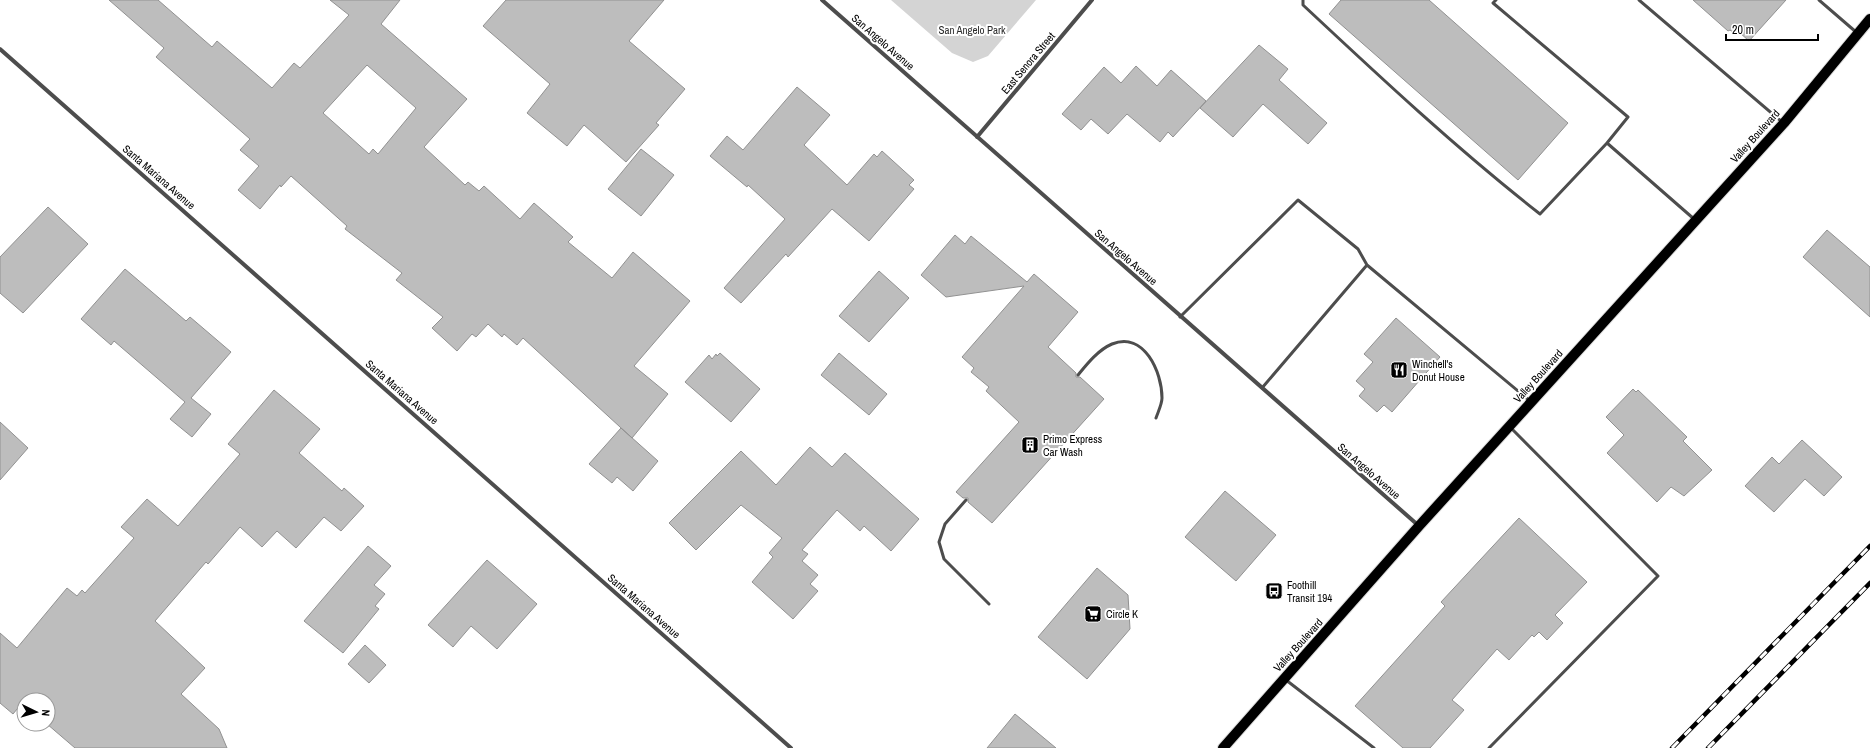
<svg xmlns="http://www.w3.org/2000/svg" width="1870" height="748" font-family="'Archivo Narrow',sans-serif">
<rect width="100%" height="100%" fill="#fff"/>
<path fill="#d4d4d4" d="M891 0H1036L988 56 973 62 952 53Z"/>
<path fill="#bdbdbd" stroke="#919191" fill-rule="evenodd" d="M109 0H158L212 47 217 41 272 88 294 63 300 68 349 15 330 0H400L381 24 467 99 424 147 465 185 468 182 479 191 484 186 520 219 534 203 573 237 568 242 612 278 633 252 690 301 634 366 668 394 632 438 523 338 517 345 504 334 502 337 488 324 476 337 472 334 457 351 432 328 443 317 396 280 402 273 345 229 347 226 291 176 281 187 280 185 260 209 238 190 259 166 240 150 250 139 156 57 164 48ZM367 65 416 108 378 154 373 149 369 154 323 113Z
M506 0H664L629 41 685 89 656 123 659 125 626 162 584 125 567 146 527 113 550 84 483 26Z
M1341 0H1429L1568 123 1518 180 1329 14Z
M1693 0H1786L1749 41 1739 32 1736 35 1730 30 1728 31Z
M1259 45 1288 69 1279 80 1327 123 1308 144 1263 104 1233 137 1200 108Z
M1136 66 1157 86 1171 70 1206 101 1173 137 1168 132 1160 142 1127 114 1108 134 1091 119 1081 130 1062 114 1104 67 1121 83Z
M797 87 830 115 804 145 847 185 874 154 877 157 882 151 914 180 909 185 914 189 869 241 832 209 788 257 786 254 741 303 724 288 785 219 748 185 747 187 710 156 727 136 743 150Z
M641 149 674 175 641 216 608 189Z
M48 207 88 244 23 313 0 293V257Z
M1827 230 1870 267V317L1803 257Z
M955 235 965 244 971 236 1027 282 1034 274 1078 312 1048 347 1076 373V377H1080L1104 399 992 523 968 502V498H963L956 492 1019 422 986 391 989 387 971 372 974 368 962 357 1024 286 946 297 921 275Z
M125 269 186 321 190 317 231 352 191 398 211 414 192 437 170 419 185 402 114 341 111 345 81 319Z
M879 271 909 298 869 342 839 316Z
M1396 318 1440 357 1392 412 1384 405 1377 412 1359 396 1365 389 1356 381 1373 362 1364 354Z
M720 353 760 389 731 422 685 382 709 355 712 359 716 354 717 356Z
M839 353 887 394 869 415 821 375Z
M1633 389 1636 392 1638 390 1687 437 1683 441 1712 470 1684 496 1671 487 1657 502 1607 453 1624 435 1606 417Z
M274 390 320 429 299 453 342 491 344 488 364 506 341 531 324 517 296 548 277 531 262 547 240 527 208 564 206 562 155 621 205 668 181 694 219 729 227 748H75L47 724 48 700H24V704L22 703 13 714 0 703V633L17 648 67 588 77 596 82 590 85 593 134 538 121 527 147 499 178 526 240 454 228 444Z
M0 422 28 448 0 480Z
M621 428 658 461 633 491 617 477 612 483 589 464Z
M1802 440 1842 477 1824 496 1805 479 1774 512 1745 486 1772 457 1779 464Z
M810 447 832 467 845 453 919 519 891 551 864 526 860 531 837 510 802 550 808 554 802 561 818 575 810 584 818 591 793 619 752 582 773 557 769 553 782 538 741 505 696 550 669 523 741 451 776 485Z
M1225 491 1276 535 1236 581 1185 537Z
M1519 518 1587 582 1555 615 1563 623 1547 640 1539 632 1534 637 1532 635 1509 660 1497 649 1452 700 1464 710 1430 748H1403L1355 706 1445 606 1441 602Z
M368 546 391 566 374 585 385 594 375 606 379 609 343 653 304 621Z
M487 560 537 604 497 649 471 626 453 647 428 625Z
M1097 568 1128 595 1130 629 1087 679 1038 637Z
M365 645 386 665 369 683 348 664Z
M1015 714 1056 748H987Z"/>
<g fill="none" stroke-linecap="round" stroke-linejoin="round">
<g stroke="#dbdbdb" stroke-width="12">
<path id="primary" d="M1223 748 1419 526 1784 123 1870 19"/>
</g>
<path stroke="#4d4d4d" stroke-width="3" d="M1303 0V5C1380 77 1457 149 1540 214L1607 143
M1496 0 1493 3 1628 117 1607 143 1694 219
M1639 0 1782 122
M1819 0 1856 32
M1367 265 1530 401
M1180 317 1298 200 1358 249 1367 265 1262 388
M1078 375C1087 364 1098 350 1112 344 1144 331 1162 372 1162 398 1162 404 1158 412 1156 418
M966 500 945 524 939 542 944 559 989 604
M1286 680 1374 748
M1489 748 1658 576 1511 428"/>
<path stroke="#4d4d4d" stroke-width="4" d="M822 0 1419 526
M0 49 791 748
M977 137 1092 0"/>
<use href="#primary" stroke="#000" stroke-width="10"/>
<g stroke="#000" stroke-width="4.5">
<path id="rail" d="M1672 748 1870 546
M1708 748 1870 583"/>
</g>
<use href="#rail" stroke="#fff" stroke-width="3" stroke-dasharray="9" stroke-linecap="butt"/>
</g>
<defs>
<g id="restaurant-square" transform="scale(0.9)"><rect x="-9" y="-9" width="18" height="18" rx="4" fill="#000" stroke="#fff"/><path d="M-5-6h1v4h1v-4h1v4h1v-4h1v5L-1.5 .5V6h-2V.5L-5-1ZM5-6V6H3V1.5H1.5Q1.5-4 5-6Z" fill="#fff"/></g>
<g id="building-square" transform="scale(0.9)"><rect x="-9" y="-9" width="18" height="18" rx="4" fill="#000" stroke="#fff"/><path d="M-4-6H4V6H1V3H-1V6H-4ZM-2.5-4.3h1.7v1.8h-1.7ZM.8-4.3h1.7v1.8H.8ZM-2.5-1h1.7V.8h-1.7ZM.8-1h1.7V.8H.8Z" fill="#fff"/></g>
<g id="bus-square" transform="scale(0.9)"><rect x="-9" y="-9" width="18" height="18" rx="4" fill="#000" stroke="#fff"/><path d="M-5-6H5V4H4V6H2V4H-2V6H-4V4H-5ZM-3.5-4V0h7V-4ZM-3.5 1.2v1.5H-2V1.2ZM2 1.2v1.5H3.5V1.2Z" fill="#fff"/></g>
<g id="supermarket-square" transform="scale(0.9)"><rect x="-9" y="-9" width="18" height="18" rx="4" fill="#000" stroke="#fff"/><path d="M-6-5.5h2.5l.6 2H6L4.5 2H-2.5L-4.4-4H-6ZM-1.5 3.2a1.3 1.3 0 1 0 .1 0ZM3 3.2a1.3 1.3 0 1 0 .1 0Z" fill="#fff"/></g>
</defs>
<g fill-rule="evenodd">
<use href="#restaurant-square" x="1399" y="370"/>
<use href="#building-square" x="1030" y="445"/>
<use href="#bus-square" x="1274" y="591"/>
<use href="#supermarket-square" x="1093" y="614"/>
</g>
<g text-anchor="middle" stroke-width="4" stroke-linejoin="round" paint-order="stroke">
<g font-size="11" fill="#2b2b2b" stroke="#fff">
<text x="972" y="34">San Angelo Park</text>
</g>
<g font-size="11" fill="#000" stroke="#fff">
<text transform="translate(883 42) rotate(41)" y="4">San Angelo Avenue</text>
<text transform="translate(1028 63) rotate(-50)" y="4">East Senora Street</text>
<text transform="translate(1755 136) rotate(-48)" y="4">Valley Boulevard</text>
<text transform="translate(159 177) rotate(41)" y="4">Santa Mariana Avenue</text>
<text transform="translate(1126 257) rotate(41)" y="4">San Angelo Avenue</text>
<text transform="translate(1538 376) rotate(-48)" y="4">Valley Boulevard</text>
<text transform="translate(402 392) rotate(41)" y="4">Santa Mariana Avenue</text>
<text transform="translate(1369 471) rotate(41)" y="4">San Angelo Avenue</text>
<text transform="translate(644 606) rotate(41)" y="4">Santa Mariana Avenue</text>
<text transform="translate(1298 645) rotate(-48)" y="4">Valley Boulevard</text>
</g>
<g font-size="11" fill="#000" stroke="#fff" text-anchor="start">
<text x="1412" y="368">Winchell's<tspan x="1412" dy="13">Donut House</tspan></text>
<text x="1043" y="443">Primo Express<tspan x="1043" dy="13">Car Wash</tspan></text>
<text x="1287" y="589">Foothill<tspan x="1287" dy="13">Transit 194</tspan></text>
<text x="1106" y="618">Circle K</text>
</g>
</g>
<g transform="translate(36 712) rotate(95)"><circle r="19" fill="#ffffff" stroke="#999999"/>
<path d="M0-3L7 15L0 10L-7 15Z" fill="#000000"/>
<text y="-6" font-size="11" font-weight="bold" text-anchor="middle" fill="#000000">N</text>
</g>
<path d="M1726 34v6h92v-6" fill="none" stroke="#000000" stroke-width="2"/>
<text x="1732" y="34" font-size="12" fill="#000000" stroke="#ffffff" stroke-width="3" paint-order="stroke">20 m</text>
</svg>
